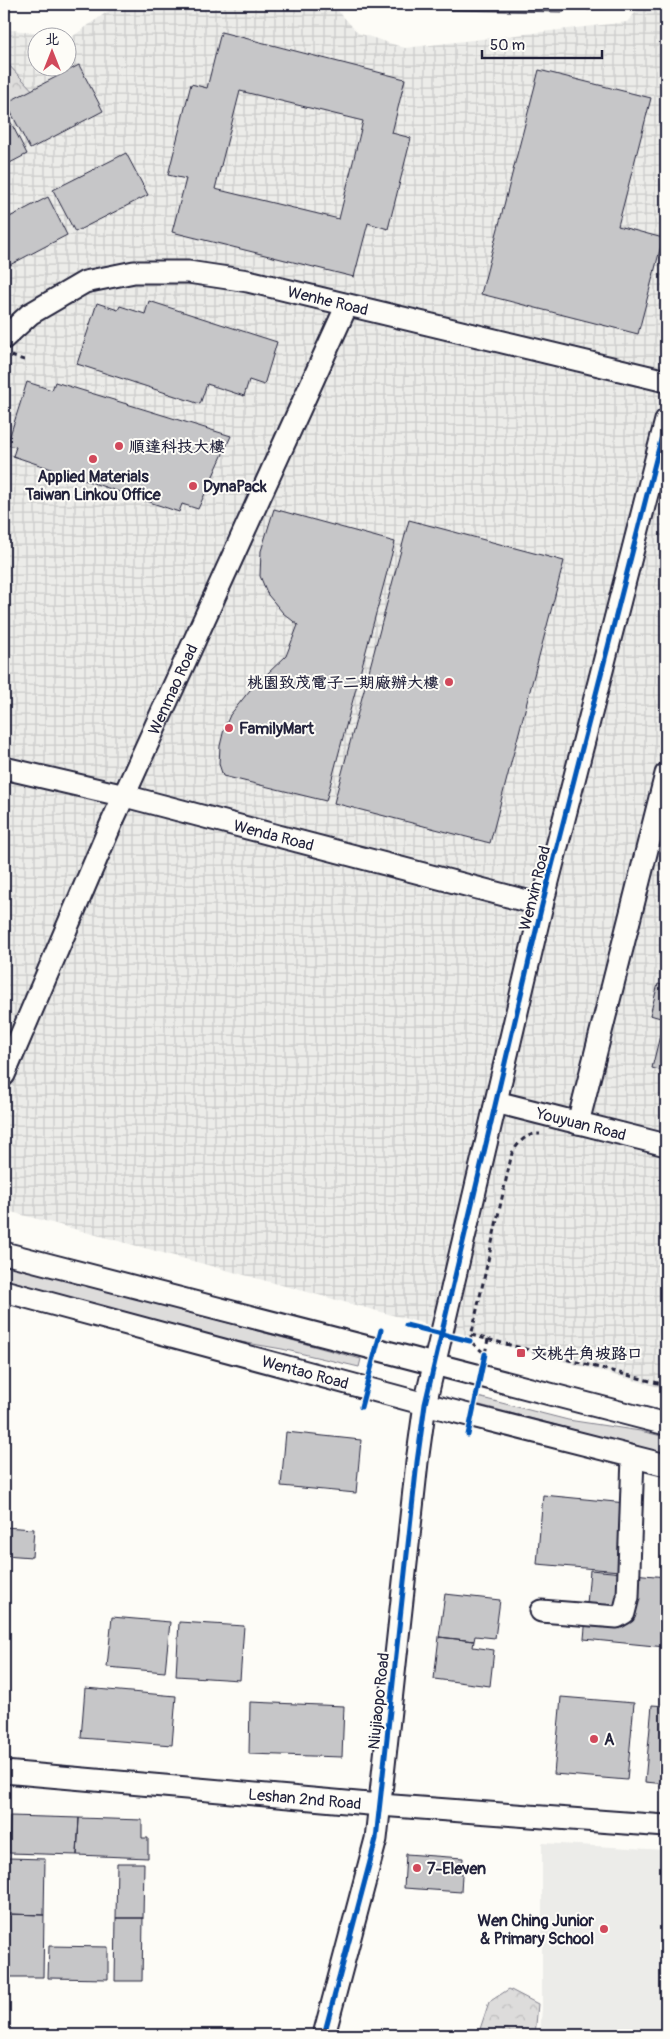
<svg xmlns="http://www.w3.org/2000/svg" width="670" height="2039" font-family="Pangolin,'LXGW WenKai TC',sans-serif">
<defs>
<pattern id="industrial-grid" width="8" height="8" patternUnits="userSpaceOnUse" patternTransform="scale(1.25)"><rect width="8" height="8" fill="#ecece9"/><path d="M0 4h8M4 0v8" fill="none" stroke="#cacac9"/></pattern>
<pattern id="forest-crowns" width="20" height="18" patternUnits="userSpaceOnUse" patternTransform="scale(1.25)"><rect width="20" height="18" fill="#dddcdb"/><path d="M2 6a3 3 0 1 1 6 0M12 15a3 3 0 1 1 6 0" fill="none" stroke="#bdbcbd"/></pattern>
</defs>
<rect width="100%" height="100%" fill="#fdfcf7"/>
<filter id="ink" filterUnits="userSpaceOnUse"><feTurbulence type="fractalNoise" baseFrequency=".02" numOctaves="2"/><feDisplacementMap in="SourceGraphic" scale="10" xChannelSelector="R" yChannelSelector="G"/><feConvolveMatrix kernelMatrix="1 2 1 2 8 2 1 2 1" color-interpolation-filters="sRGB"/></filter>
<g filter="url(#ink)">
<path fill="#ecece9" d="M542 1843 666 1850V2035H540L542 2008Z"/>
<path fill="url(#industrial-grid)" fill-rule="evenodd" d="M118 4H332L358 33 405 48 627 22 643 4H666V1389L4 1210V29L72 37ZM38 38H68V68H38Z"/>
<path fill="#dddcdb" stroke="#807f8b" d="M4 1262 361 1359 359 1367 282 1349 206 1336 4 1284Z
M478 1397 568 1420 640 1431 666 1437V1454L476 1404Z"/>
<path fill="url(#forest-crowns)" stroke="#807f8b" d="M587 4H623L619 8 587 10Z
M4 60 39 97 4 100Z
M509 1989 538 2004 535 2035H478L489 2002Z"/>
<path fill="#c6c6c8" stroke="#22223b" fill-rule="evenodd" d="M450 4H564V12L450 10Z
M221 32 405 79 392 133 411 138 388 229 368 223 354 277 172 232 186 179 168 175 191 84 207 88ZM240 91 363 121 339 219 215 189Z
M79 65 103 111 30 149 6 103Z
M539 70 651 98 618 226 663 238 638 334 481 294Z
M4 109 27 154 4 166Z
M126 153 148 195 75 232 53 190Z
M48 197 67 235 4 268V220Z
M149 301 277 342 264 385 249 380 244 396 207 384 200 404 77 364 97 303 118 310 120 306 145 314Z
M27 382 52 390 55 382 231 436 198 509 182 504 179 512 13 456 16 447 7 445Z
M274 509 395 542 326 801 223 776 219 764 220 746 224 729 230 715 250 690 286 656 298 625 283 613 268 595 260 576 261 551Z
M409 520 564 561 490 843 334 803Z
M658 984 666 986V1072L652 1068 664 1019 650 1015Z
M286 1432 361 1440 356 1493 281 1486Z
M543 1495 626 1503 620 1571 537 1564Z
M4 1527 34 1529 32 1557 4 1555Z
M590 1570 666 1577 665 1647 584 1639Z
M445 1594 500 1600 495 1638 475 1636 474 1641 439 1637Z
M112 1617 170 1622 165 1672 107 1667Z
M179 1622 244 1626 240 1680 176 1676Z
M439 1637 474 1641 473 1647 494 1650 490 1686 434 1679Z
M85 1688 176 1696 172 1745 81 1738Z
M561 1697 634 1703 627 1780 554 1774Z
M250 1702 344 1706 342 1757 249 1754Z
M652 1705 666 1706V1784L645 1782Z
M10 1816 79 1818 77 1855 9 1853Z
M79 1818 142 1820V1838H148V1858L77 1855Z
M406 1854 463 1858 461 1892 404 1888Z
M8 1858 45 1859 44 1915 7 1914Z
M117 1863H144L143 1918H116Z
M7 1914 44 1915 43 1977H6Z
M116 1918H143L142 1981H115Z
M49 1946 108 1947V1979L48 1978Z
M45 2032 111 2033V2035H45Z"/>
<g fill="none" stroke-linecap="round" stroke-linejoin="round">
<g stroke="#22223b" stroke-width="25">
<g id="minor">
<path id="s1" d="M4 338 30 314 85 282 134 272H188L248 281 666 381"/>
<path id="s2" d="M4 768 125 796 542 905"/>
<path id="s3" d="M4 1075 112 822 347 305"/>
<path id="s4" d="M496 1102 666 1145"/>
<path d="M578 1123 666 774"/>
<path d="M4 1253 666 1424"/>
<path id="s5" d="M4 1291 425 1404 666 1465"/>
<path d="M541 1611 617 1617 624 1613 628 1597 633 1457"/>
<path id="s6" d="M4 1772 380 1805 666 1826"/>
<path d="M324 2035 376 1839 417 1462 425 1404 542 905 666 420"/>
</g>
</g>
<path stroke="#22223b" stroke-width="3" stroke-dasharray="5 4" stroke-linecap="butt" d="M11 356 27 361
M471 1335 666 1385
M488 1339 485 1354 470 1341 512 1153C519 1142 526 1133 540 1134"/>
<use href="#minor" stroke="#fdfcf7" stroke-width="21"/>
<g stroke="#fdfcf7" stroke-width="8">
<path id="cycleway" d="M406 1325 470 1341
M361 1407 381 1330
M468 1435 485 1354
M324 2035 376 1839 417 1462 425 1404 542 905 666 420"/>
</g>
<use href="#cycleway" stroke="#0057b8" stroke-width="5"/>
</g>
</g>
<g fill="#d1495b" stroke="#fdfcf7" stroke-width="2">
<circle cx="119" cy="446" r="5"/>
<circle cx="93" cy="459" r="5"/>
<circle cx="193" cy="486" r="5"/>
<circle cx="449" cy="682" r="5"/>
<circle cx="229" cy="728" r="5"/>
<rect x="516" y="1348" width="10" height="10" rx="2.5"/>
<circle cx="594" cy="1739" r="5"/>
<circle cx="417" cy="1868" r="5"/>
<circle cx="604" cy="1929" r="5"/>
</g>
<g text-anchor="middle" stroke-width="4" stroke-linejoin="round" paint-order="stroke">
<g font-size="16" fill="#22223b" stroke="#fdfcf7">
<text dy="6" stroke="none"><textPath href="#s1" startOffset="346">Wenhe Road</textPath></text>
<text dy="6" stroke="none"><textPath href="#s3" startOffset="421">Wenmao Road</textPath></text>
<text dy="6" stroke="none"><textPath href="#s2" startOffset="278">Wenda Road</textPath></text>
<text transform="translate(534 888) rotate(-76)" y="6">Wenxin Road</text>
<text dy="6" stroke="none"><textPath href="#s4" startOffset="88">Youyuan Road</textPath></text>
<text dy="6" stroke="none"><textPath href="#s5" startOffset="312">Wentao Road</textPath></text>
<text transform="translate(378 1701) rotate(-84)" y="6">Niujiaopo Road</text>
<text dy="6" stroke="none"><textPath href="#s6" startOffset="302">Leshan 2nd Road</textPath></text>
</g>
<g font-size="16" font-weight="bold" fill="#22223b" stroke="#fdfcf7" text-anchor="start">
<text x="129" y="452">順達科技大樓</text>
<text x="93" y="482" text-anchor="middle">Applied Materials<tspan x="93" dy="18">Taiwan Linkou Office</tspan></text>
<text x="203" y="492">DynaPack</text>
<text x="439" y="688" text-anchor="end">桃園致茂電子二期廠辦大樓</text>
<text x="239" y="734">FamilyMart</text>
<text x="531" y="1359">文桃牛角坡路口</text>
<text x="604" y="1745">A</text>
<text x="427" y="1874">7-Eleven</text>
<text x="594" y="1926" text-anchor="end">Wen Ching Junior<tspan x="594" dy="18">&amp; Primary School</tspan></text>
</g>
</g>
<rect width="670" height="2039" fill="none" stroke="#fdfcf7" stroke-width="20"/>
<rect x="10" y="10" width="650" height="2019" fill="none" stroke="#22223b" stroke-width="2" filter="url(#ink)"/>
<g transform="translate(52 52)"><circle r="24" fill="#fdfcf7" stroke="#a5a5ac"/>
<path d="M0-4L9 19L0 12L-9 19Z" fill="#d1495b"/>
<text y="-8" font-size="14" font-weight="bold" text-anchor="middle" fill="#22223b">北</text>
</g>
<path d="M482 50v8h120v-8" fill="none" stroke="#22223b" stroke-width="2.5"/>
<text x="490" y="50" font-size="15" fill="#22223b" stroke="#fdfcf7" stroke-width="4" paint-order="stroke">50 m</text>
</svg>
